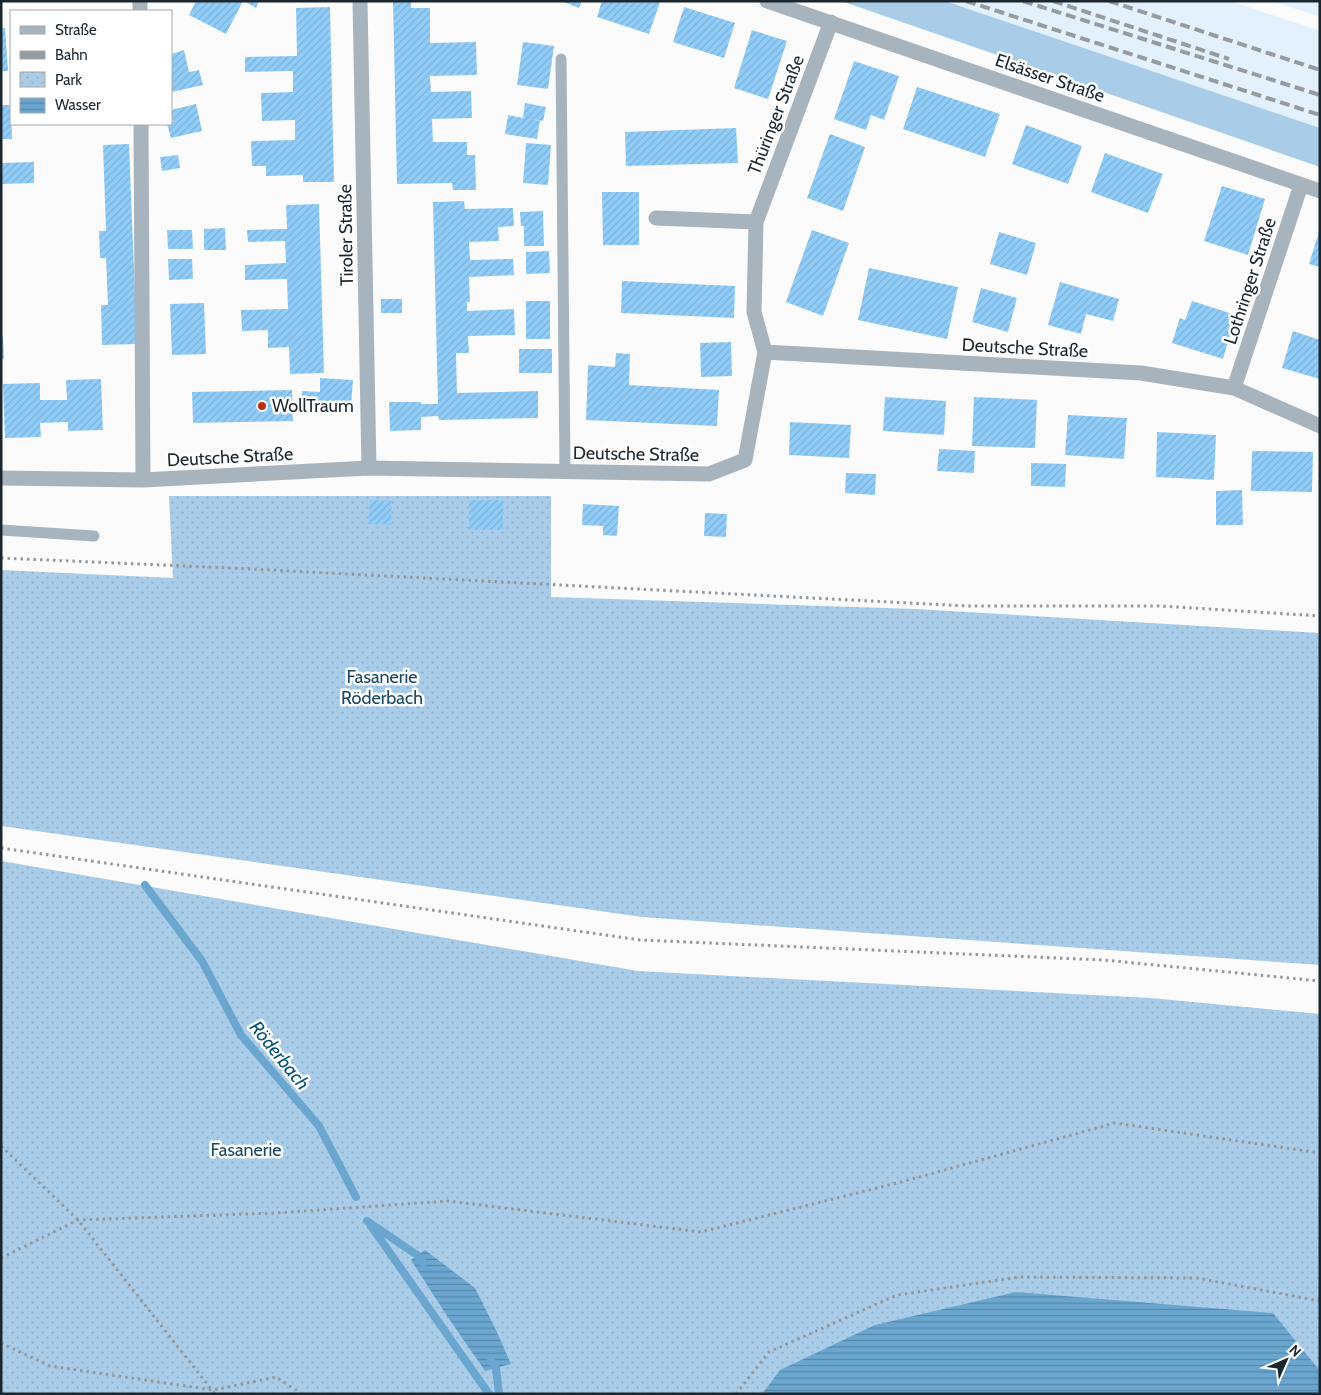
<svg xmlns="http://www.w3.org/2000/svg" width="1321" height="1395" font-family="Cabin,sans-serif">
<defs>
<pattern id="park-dots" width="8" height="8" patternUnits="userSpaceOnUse" patternTransform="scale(1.25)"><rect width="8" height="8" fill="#a9cde9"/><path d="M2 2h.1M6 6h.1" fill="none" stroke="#91b0c8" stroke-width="1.8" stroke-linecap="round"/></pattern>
<pattern id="water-rules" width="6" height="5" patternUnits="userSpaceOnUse" patternTransform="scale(1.25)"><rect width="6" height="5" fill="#6aa6d0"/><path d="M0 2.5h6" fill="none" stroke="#5687a9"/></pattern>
<pattern id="building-hatch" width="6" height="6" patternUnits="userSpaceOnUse" patternTransform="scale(1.25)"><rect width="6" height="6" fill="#91cdf9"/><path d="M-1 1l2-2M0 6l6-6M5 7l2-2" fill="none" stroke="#7cb0d6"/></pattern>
</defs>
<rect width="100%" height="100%" fill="#fbfbfb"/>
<path fill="#e2f1fd" d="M945 1H1230L1320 31V128Z
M1272 1H1320V17Z"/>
<path fill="#a9cde9" d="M841 1H945L1320 128V167Z"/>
<path fill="url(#park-dots)" d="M169 496H551V597L916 609 1320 633V965L642 917 1 826V570L173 578Z
M1 861 638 971 1151 998 1320 1014V1394H1Z"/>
<path fill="url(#water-rules)" d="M425 1250 475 1288 496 1330 511 1364 485 1371 447 1316 411 1260Z
M1016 1292 1273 1313 1320 1371V1394H762L780 1370 875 1325Z"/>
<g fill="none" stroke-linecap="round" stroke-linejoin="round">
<path stroke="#6aa6d0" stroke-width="8" d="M145 885 202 961 241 1035 319 1126 356 1197
M367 1221 417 1255 423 1263
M371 1226 489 1394
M491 1361 496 1368 499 1394"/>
</g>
<path fill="url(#building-hatch)" d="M196 1H243L226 34 189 15Z
M244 1H259L256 8Z
M393 1H411V8H430V43L476 42 477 75 430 76 431 92 471 91 472 118 432 119 433 142H467V155H475L476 190H453L452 183 397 184Z
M561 1H582L579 8Z
M602 1H659L660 2 649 34 597 17Z
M330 7 334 182H303V175L266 176V166H252L251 141 295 140V120L262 121 261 93 293 92V71L245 72V57L297 56 296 8Z
M684 7 735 23 724 58 673 42Z
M1 28H5L8 71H1Z
M752 30 787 41 768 99 734 88Z
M523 42 554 46 548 89 517 85Z
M184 50 189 72 199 70 203 85 172 92 171 54Z
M854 61 899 76 884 120 871 115 866 130 834 119Z
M917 87 1000 114 985 157 903 129Z
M525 103 546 107 543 121 531 119 540 121 537 139 505 134 508 115 523 118Z
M196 104 202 131 171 138 167 124 173 122 171 110Z
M1 105H11L12 139H1Z
M1026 125 1082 146 1068 184 1012 164Z
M736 128 738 163 626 166 625 132Z
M830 134 865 147 843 211 807 198Z
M526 143 551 145 548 185 523 183Z
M129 144 137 344 102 345 101 305H108L106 258H100L99 231H106L103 145Z
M1105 153 1163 174 1148 213 1091 192Z
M178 155 180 168 162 171 160 157Z
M34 162V183L1 184V163Z
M1222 186 1265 199 1248 255 1204 241Z
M602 192H639V245H603Z
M464 201 465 209 513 208 514 226 498 227 499 241 469 242 470 260 513 259 514 275 469 277 470 302H467V311L514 309 515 335 468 336 469 353H456L457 393 538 391V418L439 420 438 416 421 417V430L390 431 389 402H421V404H438L433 202Z
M319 204 324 373 290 374 289 347 268 348V330L242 331 241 310 288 309 287 279 245 280V265L286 263 285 241 248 242 247 230 287 229 286 205Z
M543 211 544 246H524V226H521L520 212Z
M225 228 226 250H204V229Z
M167 230H192L193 249H168Z
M812 230 849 243 823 316 786 302Z
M999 232 1036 243 1027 275 990 264Z
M1319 232H1320V267L1309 264Z
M549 251 550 273 526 274V252Z
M168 259H192L193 279 169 280Z
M869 268 958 287 947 339 858 320Z
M622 281 735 286 734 318 621 313Z
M1060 282 1119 299 1113 321 1086 314 1081 334 1048 325Z
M981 288 1017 298 1008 332 972 322Z
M381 299H402V313H381Z
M526 301H550V339H526Z
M1192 301 1236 315 1223 359 1172 343 1180 318 1185 320Z
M204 303 206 354 172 355 170 304Z
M1293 331 1320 340V379L1282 368Z
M1 336H3L4 359H1Z
M731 342 732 376 701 377 700 343Z
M519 349H552V373H519Z
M616 353 630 354 629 385 719 390 717 426 586 420 588 365 615 367Z
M320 378 353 380 351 406 302 404V391L320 392Z
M101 379 103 430 68 431V422L40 423 41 437 5 438 3 384 40 383V400H67L66 380Z
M292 390 293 421 193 423 192 392Z
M885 397 946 401 944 435 883 431Z
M974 397 1037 400 1035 448 972 446Z
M1068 415 1127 418 1124 459 1065 455Z
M790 422 851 425 849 458 789 455Z
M1157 432 1216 435 1214 480 1156 477Z
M939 449 975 451 974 473 937 471Z
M1252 451 1313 452 1312 492 1251 491Z
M1031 463 1066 464 1065 487 1031 486Z
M846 473 876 474 875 495 845 493Z
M1242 490 1243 525H1216V491Z
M370 500 392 501 391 525 368 524Z
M469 500H503V530H469Z
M583 504 619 506 617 536 603 535V526L582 525Z
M705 513 727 514 726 537 704 536Z"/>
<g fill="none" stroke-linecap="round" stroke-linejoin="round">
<path stroke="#93989c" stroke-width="3" stroke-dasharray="2.5 4" stroke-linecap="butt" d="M1 558 231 568 967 606H1161L1320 616
M1 848 640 940 1104 960 1320 981
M1 1146 78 1220 215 1394
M1 1258 78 1220 276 1213 448 1201 701 1232 901 1182 1115 1123 1320 1153
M1 1343 50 1366 213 1390 276 1377 302 1394
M736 1394 769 1352 897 1295 1020 1277 1197 1278 1320 1301"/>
<path stroke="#a7b4be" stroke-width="11" d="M561 59 565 471
M1 530 94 536"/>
<path stroke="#a7b4be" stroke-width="15" d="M140 1V11
M360 1 369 468
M767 1 1320 191
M141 124 143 480
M656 218 756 222
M765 352 754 312 756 222 831 22
M1234 388 1301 185
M1 478 143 480 369 468 709 474 745 460 765 352 1141 373 1234 388 1320 426"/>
<path stroke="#969b9f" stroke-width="4" stroke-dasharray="10 5" stroke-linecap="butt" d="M966 1 1320 115
M1023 1 1320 95
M1053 1 1229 59
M1109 1 1320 70"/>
</g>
<circle fill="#ba2e1c" stroke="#fff" stroke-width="2" cx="262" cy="406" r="5"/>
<g text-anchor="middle" stroke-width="5" stroke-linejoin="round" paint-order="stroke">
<g font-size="18" fill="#1b262f" stroke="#fff">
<text transform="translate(1050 78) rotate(19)" y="6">Elsässer Straße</text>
<text transform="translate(776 115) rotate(-69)" y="6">Thüringer Straße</text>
<text transform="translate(346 235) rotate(-91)" y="6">Tiroler Straße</text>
<text transform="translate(1250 281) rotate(-72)" y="6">Lothringer Straße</text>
<text transform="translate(1025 348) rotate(3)" y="6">Deutsche Straße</text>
<text transform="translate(636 454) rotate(1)" y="6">Deutsche Straße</text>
<text transform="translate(230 457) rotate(-3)" y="6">Deutsche Straße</text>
</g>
<g font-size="18" fill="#1b262f" stroke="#fff" text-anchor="start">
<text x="272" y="412">WollTraum</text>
</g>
<g font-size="18" fill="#1a4865" stroke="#fff">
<text x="382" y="683">Fasanerie<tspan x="382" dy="21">Röderbach</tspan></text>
<text x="246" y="1156">Fasanerie</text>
</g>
<g font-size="19" font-style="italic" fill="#07527b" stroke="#fff">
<text transform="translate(280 1055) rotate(51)" y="7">Röderbach</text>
</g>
</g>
<rect width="1321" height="1395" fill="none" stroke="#1b262f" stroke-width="5"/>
<rect x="10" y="10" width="162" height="115" fill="#ffffff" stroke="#a4a8ac"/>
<rect x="20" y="26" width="25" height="8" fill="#a7b4be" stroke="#a4a8ac"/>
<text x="55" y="35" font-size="15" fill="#1b262f">Straße</text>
<rect x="20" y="51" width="25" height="8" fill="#969b9f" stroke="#a4a8ac"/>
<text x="55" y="60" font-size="15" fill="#1b262f">Bahn</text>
<rect x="20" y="72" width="25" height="15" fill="url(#park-dots)" stroke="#a4a8ac"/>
<text x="55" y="85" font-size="15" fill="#1b262f">Park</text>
<rect x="20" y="98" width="25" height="15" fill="url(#water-rules)" stroke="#a4a8ac"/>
<text x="55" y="110" font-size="15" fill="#1b262f">Wasser</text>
<g transform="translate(1286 1360) rotate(45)" stroke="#ffffff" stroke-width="4" paint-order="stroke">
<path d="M0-4L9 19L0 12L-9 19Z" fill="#1b262f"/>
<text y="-8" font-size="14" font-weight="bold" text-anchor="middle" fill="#1b262f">N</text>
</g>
</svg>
